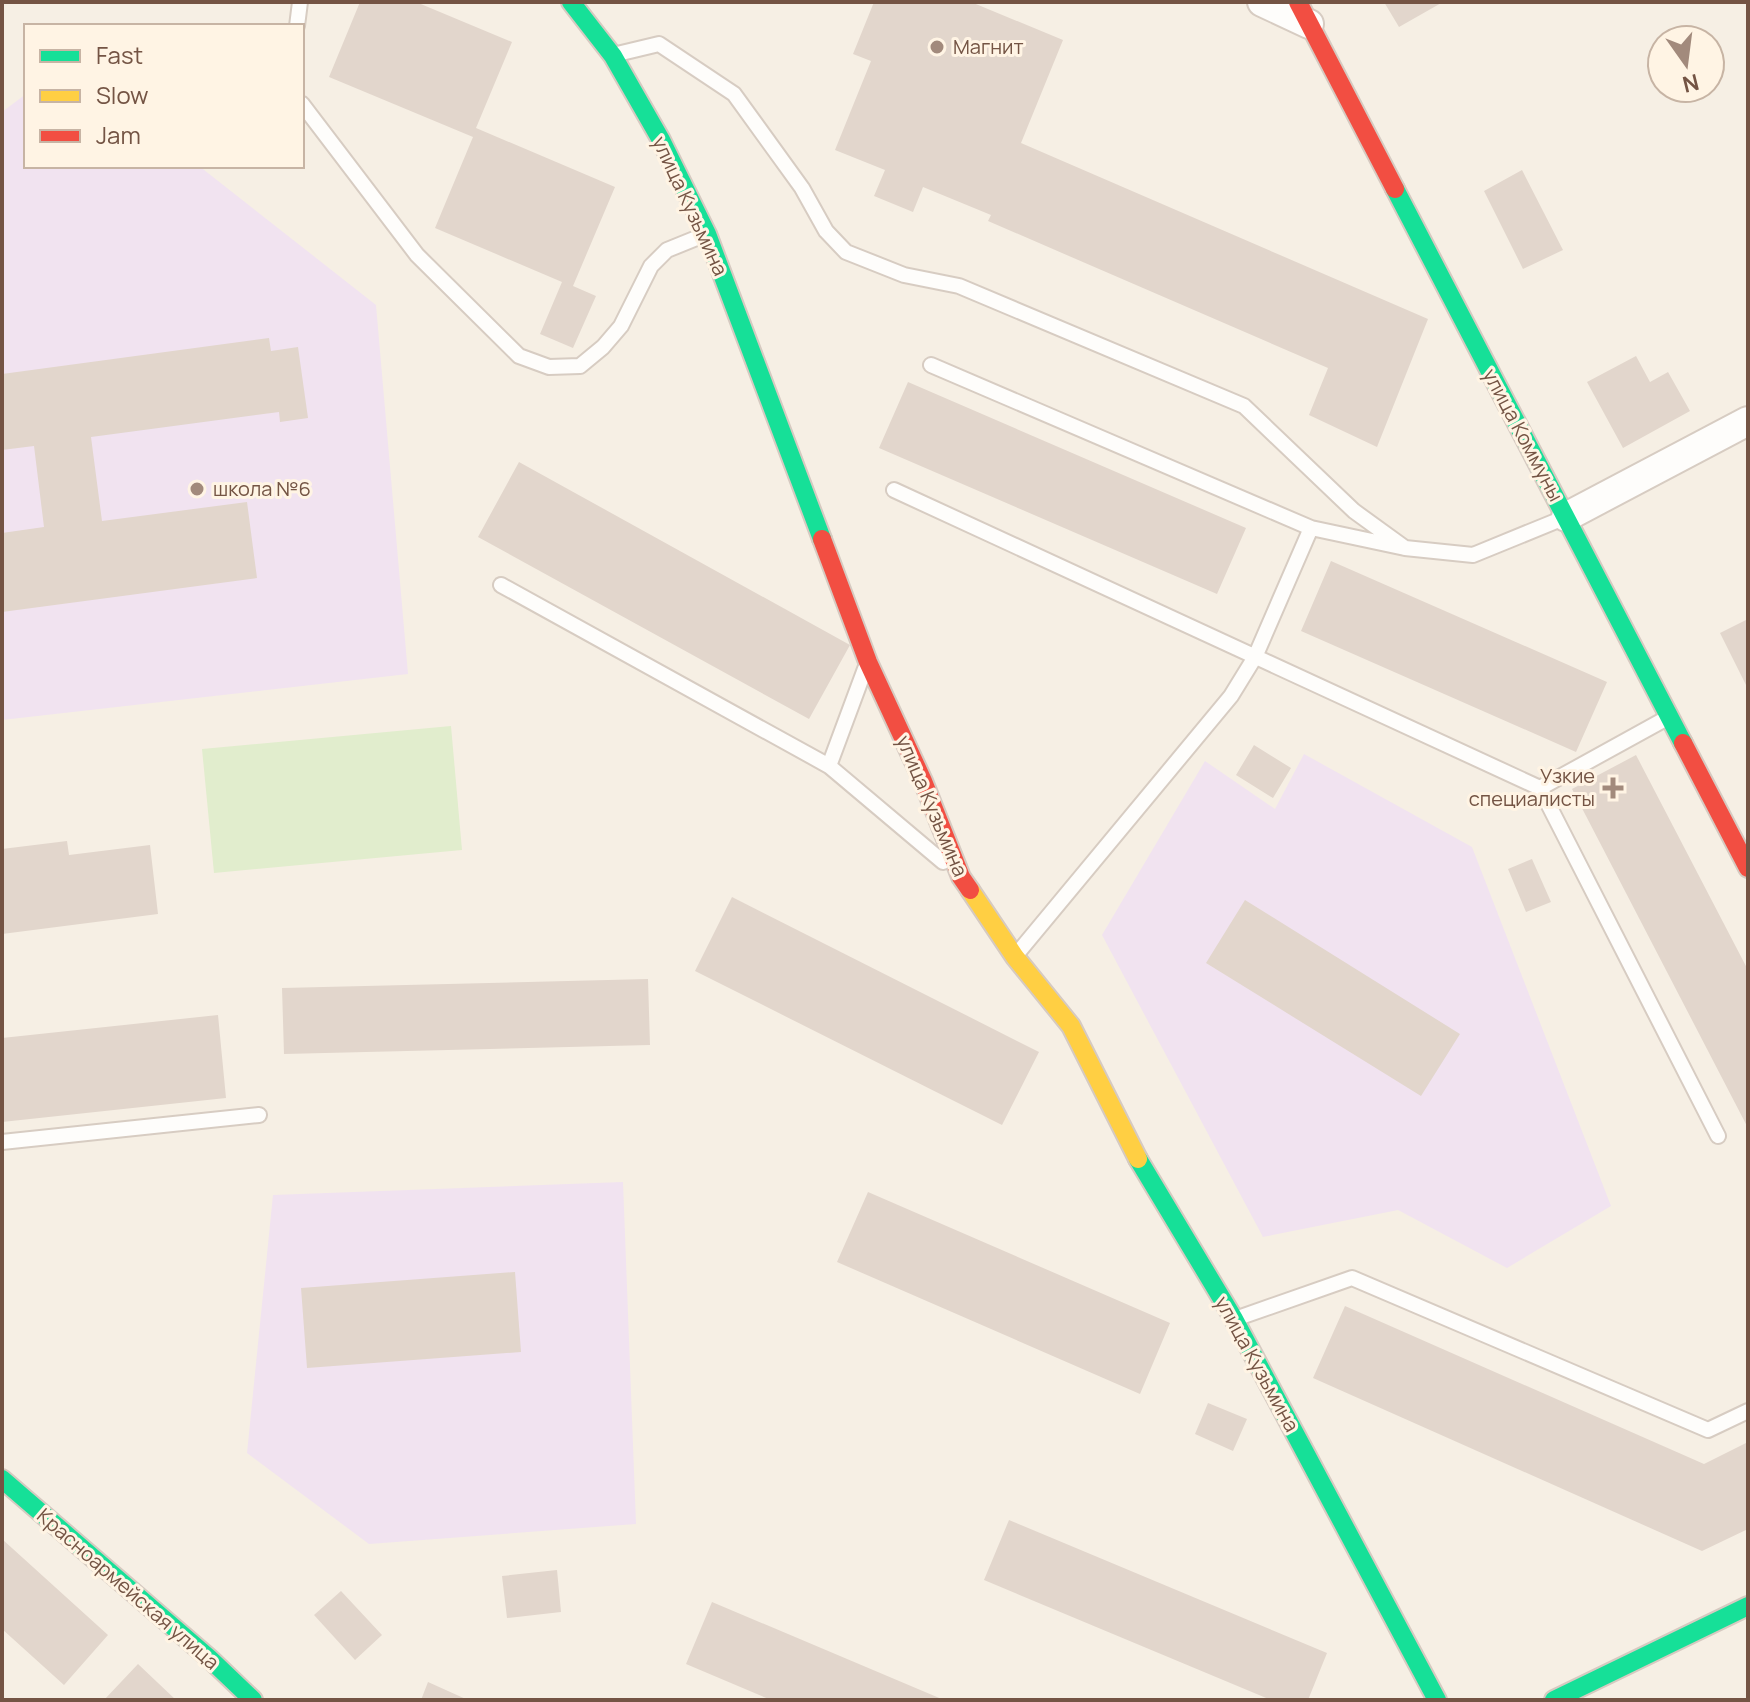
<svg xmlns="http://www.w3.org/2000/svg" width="1750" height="1702" font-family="Manrope,sans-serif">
<rect width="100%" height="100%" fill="#f6efe4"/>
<path fill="#f1e3f0" d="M26 94V166H199L376 305 408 674 2 720V112Z
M1304 754 1472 847 1611 1206 1507 1268 1398 1210 1263 1237 1102 935 1205 761 1275 809Z
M623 1182 636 1524 369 1544 247 1453 273 1195Z"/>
<path fill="#e1edcd" d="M451 726 462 850 214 873 202 749Z"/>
<path fill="#e2d6cc" d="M360 2H416L512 42 476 128 615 187 573 286 596 296 573 348 540 334 562 282 435 228 473 137 329 77Z
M874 2H971L1063 40 1021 143 1428 319 1377 447 1309 415 1328 368 988 221 991 215 923 187 913 212 874 196 885 170 835 150 871 61 853 54Z
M1384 2H1443L1399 27Z
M1522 170 1563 250 1523 269 1484 191Z
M269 338 271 351 298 347 308 418 280 422 279 412 91 437 102 521 247 502 257 578 2 612V533L44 527 34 446 2 450V374Z
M1636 356 1650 382 1668 372 1690 411 1623 448 1587 382Z
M908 382 1246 528 1217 594 879 448Z
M519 462 850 645 809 719 478 537Z
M1331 561 1607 682 1576 752 1301 631Z
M1748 619V689L1720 633Z
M1254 745 1291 768 1273 798 1236 775Z
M1636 755 1748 970V1128L1572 789Z
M67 841 69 855 150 845 158 914 2 934V868H4L2 849Z
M1532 859 1551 902 1526 912 1508 869Z
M732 897 1039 1052 1002 1125 695 971Z
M1245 900 1460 1034 1421 1096 1206 963Z
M648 979 650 1045 284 1054 282 988Z
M218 1015 226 1098 2 1122V1038Z
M868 1192 1170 1323 1140 1394 837 1262Z
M515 1272 521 1352 307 1368 301 1288Z
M1345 1306 1704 1464 1748 1442V1529L1702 1551 1313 1378Z
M1208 1403 1247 1419 1233 1451 1195 1434Z
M1009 1520 1327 1653 1308 1700H1271L984 1580Z
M2 1539 108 1635 64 1685 2 1629Z
M557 1570 561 1612 507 1618 502 1576Z
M341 1591 382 1635 355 1660 314 1615Z
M712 1602 944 1700H771L686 1664Z
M138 1664 176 1700H104Z
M428 1682 468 1700H421Z"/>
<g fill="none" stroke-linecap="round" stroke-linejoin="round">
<g stroke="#d7ccc2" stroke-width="18">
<path id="lane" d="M297 26 300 2
M613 55 659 44 734 94 802 188 826 231 846 252 904 275 959 286 1244 406 1354 511 1405 548
M302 104 417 255 519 356 549 367 580 366 603 347 621 326 651 266 667 250 704 235
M931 365 1311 528
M894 490 1540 788 1667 718
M501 585 829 766 943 862
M829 766 865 669
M1540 788 1718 1136
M1016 955 1231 696 1255 657 1311 528 1405 548 1473 555 1566 517
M2 1142 259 1115
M1235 1319 1352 1278 1708 1430 1748 1411"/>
</g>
<g stroke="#d7ccc2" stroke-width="32">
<path id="street" d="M1262 2 1309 24
M1566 517 1748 421"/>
</g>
<g stroke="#d6cac1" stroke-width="22">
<path id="fast" d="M571 2 613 56 661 140 707 234 822 539
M1395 189 1683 743
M1138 1159 1234 1319 1437 1700
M2 1479 209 1658 253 1700
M1554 1700 1748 1606"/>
</g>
<g stroke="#d6cac1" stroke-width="22">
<path id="slow" d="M970 890 1015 957 1071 1026 1138 1159"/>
</g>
<g stroke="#d6cac1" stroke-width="22">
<path id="jam" d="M1298 2 1395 189
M822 539 868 662 923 781 961 877 970 890
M1683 743 1748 868"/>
</g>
<use href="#lane" stroke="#fefdfb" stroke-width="14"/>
<use href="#street" stroke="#fefdfb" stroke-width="28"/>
<use href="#fast" stroke="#16e098" stroke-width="18"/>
<use href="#slow" stroke="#ffcf43" stroke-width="18"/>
<use href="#jam" stroke="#f24e42" stroke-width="18"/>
</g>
<g fill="#a28a7c" stroke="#fff4e4" stroke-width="3">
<circle cx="937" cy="47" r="8"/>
<circle cx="197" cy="489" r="8"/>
<path d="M1609 776h8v8h8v8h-8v8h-8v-8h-8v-8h8z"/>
</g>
<g text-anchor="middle" stroke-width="6" stroke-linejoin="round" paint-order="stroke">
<g font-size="20" fill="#745444" stroke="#fff4e4" text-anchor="start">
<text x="953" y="54">Магнит</text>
<text x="213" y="496">школа №6</text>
<text x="1595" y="783" text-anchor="end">Узкие<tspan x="1595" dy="23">специалисты</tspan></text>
</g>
<g font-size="20" fill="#745444" stroke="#fff4e4">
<text transform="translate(690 206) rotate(65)" y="7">улица Кузьмина</text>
<text transform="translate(1523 435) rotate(62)" y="7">улица Коммуны</text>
<text transform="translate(932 806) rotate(67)" y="7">улица Кузьмина</text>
<text transform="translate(1257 1364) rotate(61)" y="7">улица Кузьмина</text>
<text transform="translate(128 1589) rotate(41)" y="7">Красноармейская улица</text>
</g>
</g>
<rect width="1750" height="1702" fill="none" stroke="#745444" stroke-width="8"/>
<rect x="24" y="24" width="280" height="144" fill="#fff4e4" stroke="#c7b4a4" stroke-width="2"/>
<rect x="40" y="50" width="40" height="12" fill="#16e098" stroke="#c7b4a4" stroke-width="2"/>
<text x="96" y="64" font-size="24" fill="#745444">Fast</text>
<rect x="40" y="90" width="40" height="12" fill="#ffcf43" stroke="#c7b4a4" stroke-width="2"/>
<text x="96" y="104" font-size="24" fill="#745444">Slow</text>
<rect x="40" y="130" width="40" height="12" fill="#f24e42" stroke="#c7b4a4" stroke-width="2"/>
<text x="96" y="144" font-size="24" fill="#745444">Jam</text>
<g transform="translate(1686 64) rotate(166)"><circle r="38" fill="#fff4e4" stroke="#c7b4a4" stroke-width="2"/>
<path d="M0-6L14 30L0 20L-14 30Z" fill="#a28a7c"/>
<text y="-12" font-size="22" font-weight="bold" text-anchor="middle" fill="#745444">N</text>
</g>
</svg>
